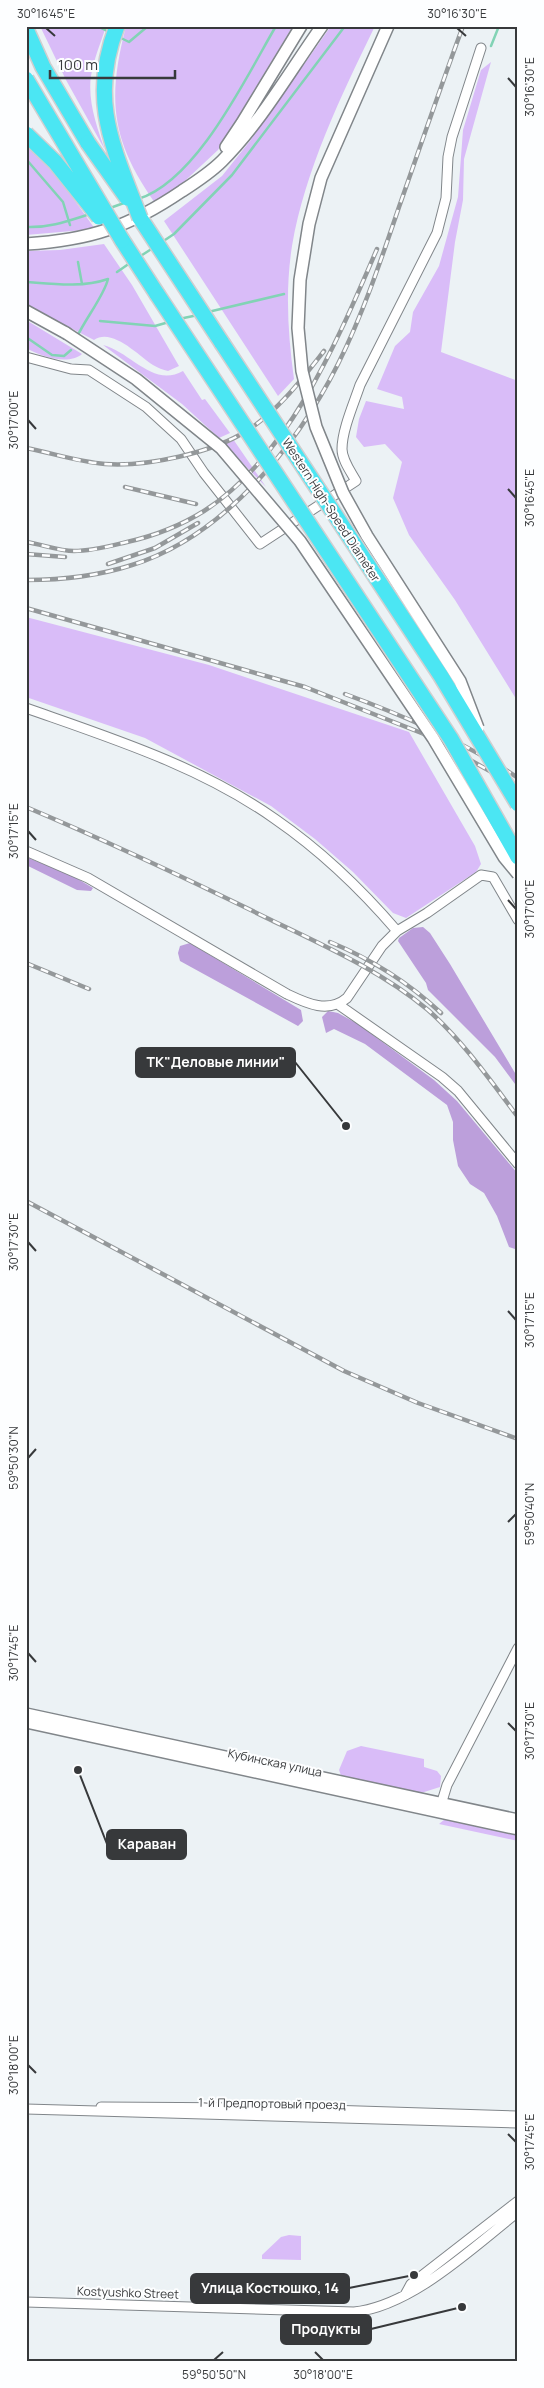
<svg xmlns="http://www.w3.org/2000/svg" width="544" height="2388" font-family="Manrope,sans-serif">
<rect width="100%" height="100%" fill="#ecf2f5"/>
<path fill="#d9bcf8" d="M40 26H106C102 40 96 53 93 67 85 94 96 125 105 150L66 80Z
M126 26H293L218 150 173 192 155 203C111 140 107 100 126 26Z
M331 26H375C341 96 305 170 292 246 285 291 288 335 294 379L278 396 164 221 222 176 250 141Z
M491 62 464 159 463 200 455 242 441 352 518 381V702L455 600 409 535 393 498 402 462 385 444 364 447 356 437 359 419 366 401 404 409 402 397 377 389 395 346 410 332 413 312 439 266 458 197 463 130 481 70Z
M26 144 51 167 95 229 26 235Z
M104 244 132 285 179 366 168 371C163 370 158 368 153 365 139 356 112 327 94 340L26 305V251L60 250Z
M26 320 82 354C68 366 40 356 26 348Z
M103 345C131 352 153 388 183 371L202 400 205 399 230 433 219 438 182 404Z
M233 439 266 487 224 444Z
M26 617 209 665 409 732 475 846 481 864 476 872 406 918 393 913 353 872 315 839 271 806 145 738 26 697Z
M361 1746 424 1759V1767L437 1771 441 1776 440 1787 421 1793 342 1778 339 1770 347 1751Z
M445 1819 518 1835V1841L439 1824Z
M289 2235 301 2236V2260L262 2259V2255L281 2237Z"/>
<path fill="#bc9fdb" d="M26 857 71 875 93 888 91 891 77 890 26 865Z
M423 927 430 933 450 964 518 1078V1088L495 1057 428 990 426 983 398 941 399 938 413 928Z
M190 943 301 1010 303 1021 298 1026 180 961 178 953 180 946Z
M328 1011 338 1013 358 1024 434 1080 457 1101 518 1174V1250L509 1247 497 1216 484 1193 470 1184 458 1166 453 1140V1122L447 1105 365 1044 334 1029 326 1033 322 1017Z"/>
<g fill="none" stroke-linecap="round" stroke-linejoin="round">
<path stroke="#82d3b5" stroke-width="2.5" d="M97 26 109 32
M119 37 129 42 148 26
M491 46 499 26
M26 159 63 202 70 225
M138 199C197 181 246 77 276 26
M110 208 124 203
M26 227C49 228 68 221 90 214
M162 242 174 234 232 175 345 26
M139 257 153 248
M78 262 82 284
M117 272 130 263
M26 282C53 284 82 288 108 279 104 296 85 319 77 337
M208 312 284 294
M179 319 198 315
M100 321 155 326 169 322
M26 337 52 355 64 356 71 350"/>
<g stroke="#81868a" stroke-width="11">
<path id="minor" d="M26 357 71 369 89 370 146 407 181 439 204 473 260 544 356 481C351 472 342 460 342 449 342 430 354 403 360 385L437 233 446 198 448 157 452 137 481 48
M26 708C111 738 200 766 275 819 320 850 361 889 397 931
M26 851 88 878 287 994C306 1003 328 1014 347 998L382 946 397 931 427 913 481 875 493 877 518 920
M339 1005 442 1077 458 1091 518 1164
M440 1808 447 1785 518 1648
M101 2107 265 2108 518 2116
M26 2109 518 2123
M405 2295 411 2284 518 2201
M26 2302 354 2312C412 2306 472 2248 518 2212"/>
</g>
<g stroke="#81868a" stroke-width="14">
<path id="secondary" d="M226 147 242 123 301 26
M26 244C90 240 129 227 182 191 196 182 210 173 222 161 261 122 290 71 322 26
M26 311 66 333
M26 1714 518 1820
M26 1722 518 1829"/>
</g>
<g stroke="#cfcfd0" stroke-width="18">
<path id="motorway" d="M26 29 43 67 88 143
M140 218 222 343
M122 240 157 294"/>
</g>
<use href="#minor" stroke="#fff" stroke-width="9"/>
<use href="#secondary" stroke="#fff" stroke-width="11"/>
<use href="#motorway" stroke="#4be6f3" stroke-width="15"/>
<g stroke="#94989a" stroke-width="4.5">
<path id="rail" d="M26 448C52 453 79 462 105 464 146 467 213 453 248 430 279 410 302 379 324 351
M125 487 196 504
M26 542C41 544 59 551 74 551 92 551 110 546 127 542 154 536 180 526 204 511 290 456 338 339 377 249
M26 554 65 557
M108 564 155 548 198 523
M26 580C62 580 98 576 132 565 223 537 297 446 338 364 363 314 381 260 399 207 420 147 441 86 463 26
M26 608 305 687 424 734 518 787
M345 694C405 716 465 742 518 778
M26 807C109 842 190 880 271 920 325 946 381 971 428 1010 463 1041 490 1080 518 1117
M330 942C371 959 408 982 441 1013
M26 963 89 989
M26 1201 344 1371 418 1403 518 1439"/>
</g>
<use href="#rail" stroke="#fdfeff" stroke-width="2.5" stroke-dasharray="8" stroke-linecap="butt"/>
<g stroke="#81868a" stroke-width="14" stroke-linecap="butt">
<path id="secondary-bridge" d="M388 26 321 178 309 224 300 280 298 328 302 371 316 427 343 493 367 536 460 681 478 728
M66 333 136 379 221 448 300 541 433 738 504 857 518 874"/>
</g>
<g stroke="#cfcfd0" stroke-width="18" stroke-linecap="butt">
<path id="motorway-bridge" d="M117 26C88 101 114 149 140 218
M26 79 122 240
M26 134 55 162 99 217
M88 143 127 198
M157 294 451 739 518 857
M222 343 441 676 518 804"/>
</g>
<use href="#secondary-bridge" stroke="#fff" stroke-width="11"/>
<use href="#motorway-bridge" stroke="#4be6f3" stroke-width="15"/>
</g>
<path fill="none" stroke="#37393b" stroke-width="2" d="M46 28 55 36M457 28 466 36M508 78 516 87M28 420 36 429M508 489 516 498M28 831 36 840M508 900 516 909M28 1242 36 1251M508 1311 516 1320M28 1458 36 1449M508 1522 516 1514M28 1653 36 1662M508 1723 516 1731M28 2065 36 2073M508 2134 516 2142M315 2352 323 2360M214 2360 223 2352"/>
<g text-anchor="middle" stroke-width="4" stroke-linejoin="round" paint-order="stroke">
<g font-size="12" fill="#37393b" stroke="#fdfeff">
<text transform="translate(331 510) rotate(57)" y="4">Western High-Speed Diameter</text>
<text transform="translate(275 1763) rotate(12)" y="4">Кубинская улица</text>
<text transform="translate(272 2104) rotate(1)" y="4">1-й Предпортовый проезд</text>
<text transform="translate(128 2293) rotate(2)" y="4">Kostyushko Street</text>
</g>
</g>
<path fill="none" stroke="#37393b" stroke-width="2" d="M346 1126L295 1062M78 1770L107 1844M414 2275L349 2288M462 2307L371 2329"/>
<g fill="#37393b" stroke="#fdfeff" stroke-width="2">
<circle cx="346" cy="1126" r="5"/>
<circle cx="78" cy="1770" r="5"/>
<circle cx="414" cy="2275" r="5"/>
<circle cx="462" cy="2307" r="5"/>
</g>
<g fill="#37393b" stroke="#37393b" stroke-width="2">
<rect x="136" y="1048" width="159" height="29" rx="5"/>
<rect x="107" y="1830" width="79" height="29" rx="5"/>
<rect x="191" y="2274" width="158" height="29" rx="5"/>
<rect x="281" y="2315" width="90" height="29" rx="5"/>
</g>
<g font-size="14" text-anchor="middle" font-weight="bold" fill="#fff">
<text x="216" y="1067">ТК"Деловые линии"</text>
<text x="147" y="1849">Караван</text>
<text x="270" y="2293">Улица Костюшко, 14</text>
<text x="326" y="2334">Продукты</text>
</g>
<rect width="544" height="2388" fill="none" stroke="#fdfeff" stroke-width="55"/>
<path d="M50 70v8h125v-8" fill="none" stroke="#37393b" stroke-width="2.5"/>
<text x="58" y="70" font-size="15" fill="#37393b" stroke="#fdfeff" stroke-width="4" paint-order="stroke">100 m</text>
<rect x="28" y="28" width="488" height="2332" fill="none" stroke="#37393b" stroke-width="2"/>
<g font-size="12" text-anchor="middle" fill="#37393b">
<text x="46" y="18">30°16'45"E</text>
<text x="457" y="18">30°16'30"E</text>
<text transform="translate(530 87) rotate(-90)" y="4">30°16'30"E</text>
<text transform="translate(14 420) rotate(-90)" y="4">30°17'00"E</text>
<text transform="translate(530 498) rotate(-90)" y="4">30°16'45"E</text>
<text transform="translate(14 831) rotate(-90)" y="4">30°17'15"E</text>
<text transform="translate(530 909) rotate(-90)" y="4">30°17'00"E</text>
<text transform="translate(14 1242) rotate(-90)" y="4">30°17'30"E</text>
<text transform="translate(530 1320) rotate(-90)" y="4">30°17'15"E</text>
<text transform="translate(14 1458) rotate(-90)" y="4">59°50'30"N</text>
<text transform="translate(530 1514) rotate(-90)" y="4">59°50'40"N</text>
<text transform="translate(14 1653) rotate(-90)" y="4">30°17'45"E</text>
<text transform="translate(530 1731) rotate(-90)" y="4">30°17'30"E</text>
<text transform="translate(14 2065) rotate(-90)" y="4">30°18'00"E</text>
<text transform="translate(530 2142) rotate(-90)" y="4">30°17'45"E</text>
<text x="214" y="2379">59°50'50"N</text>
<text x="323" y="2379">30°18'00"E</text>
</g>
</svg>
